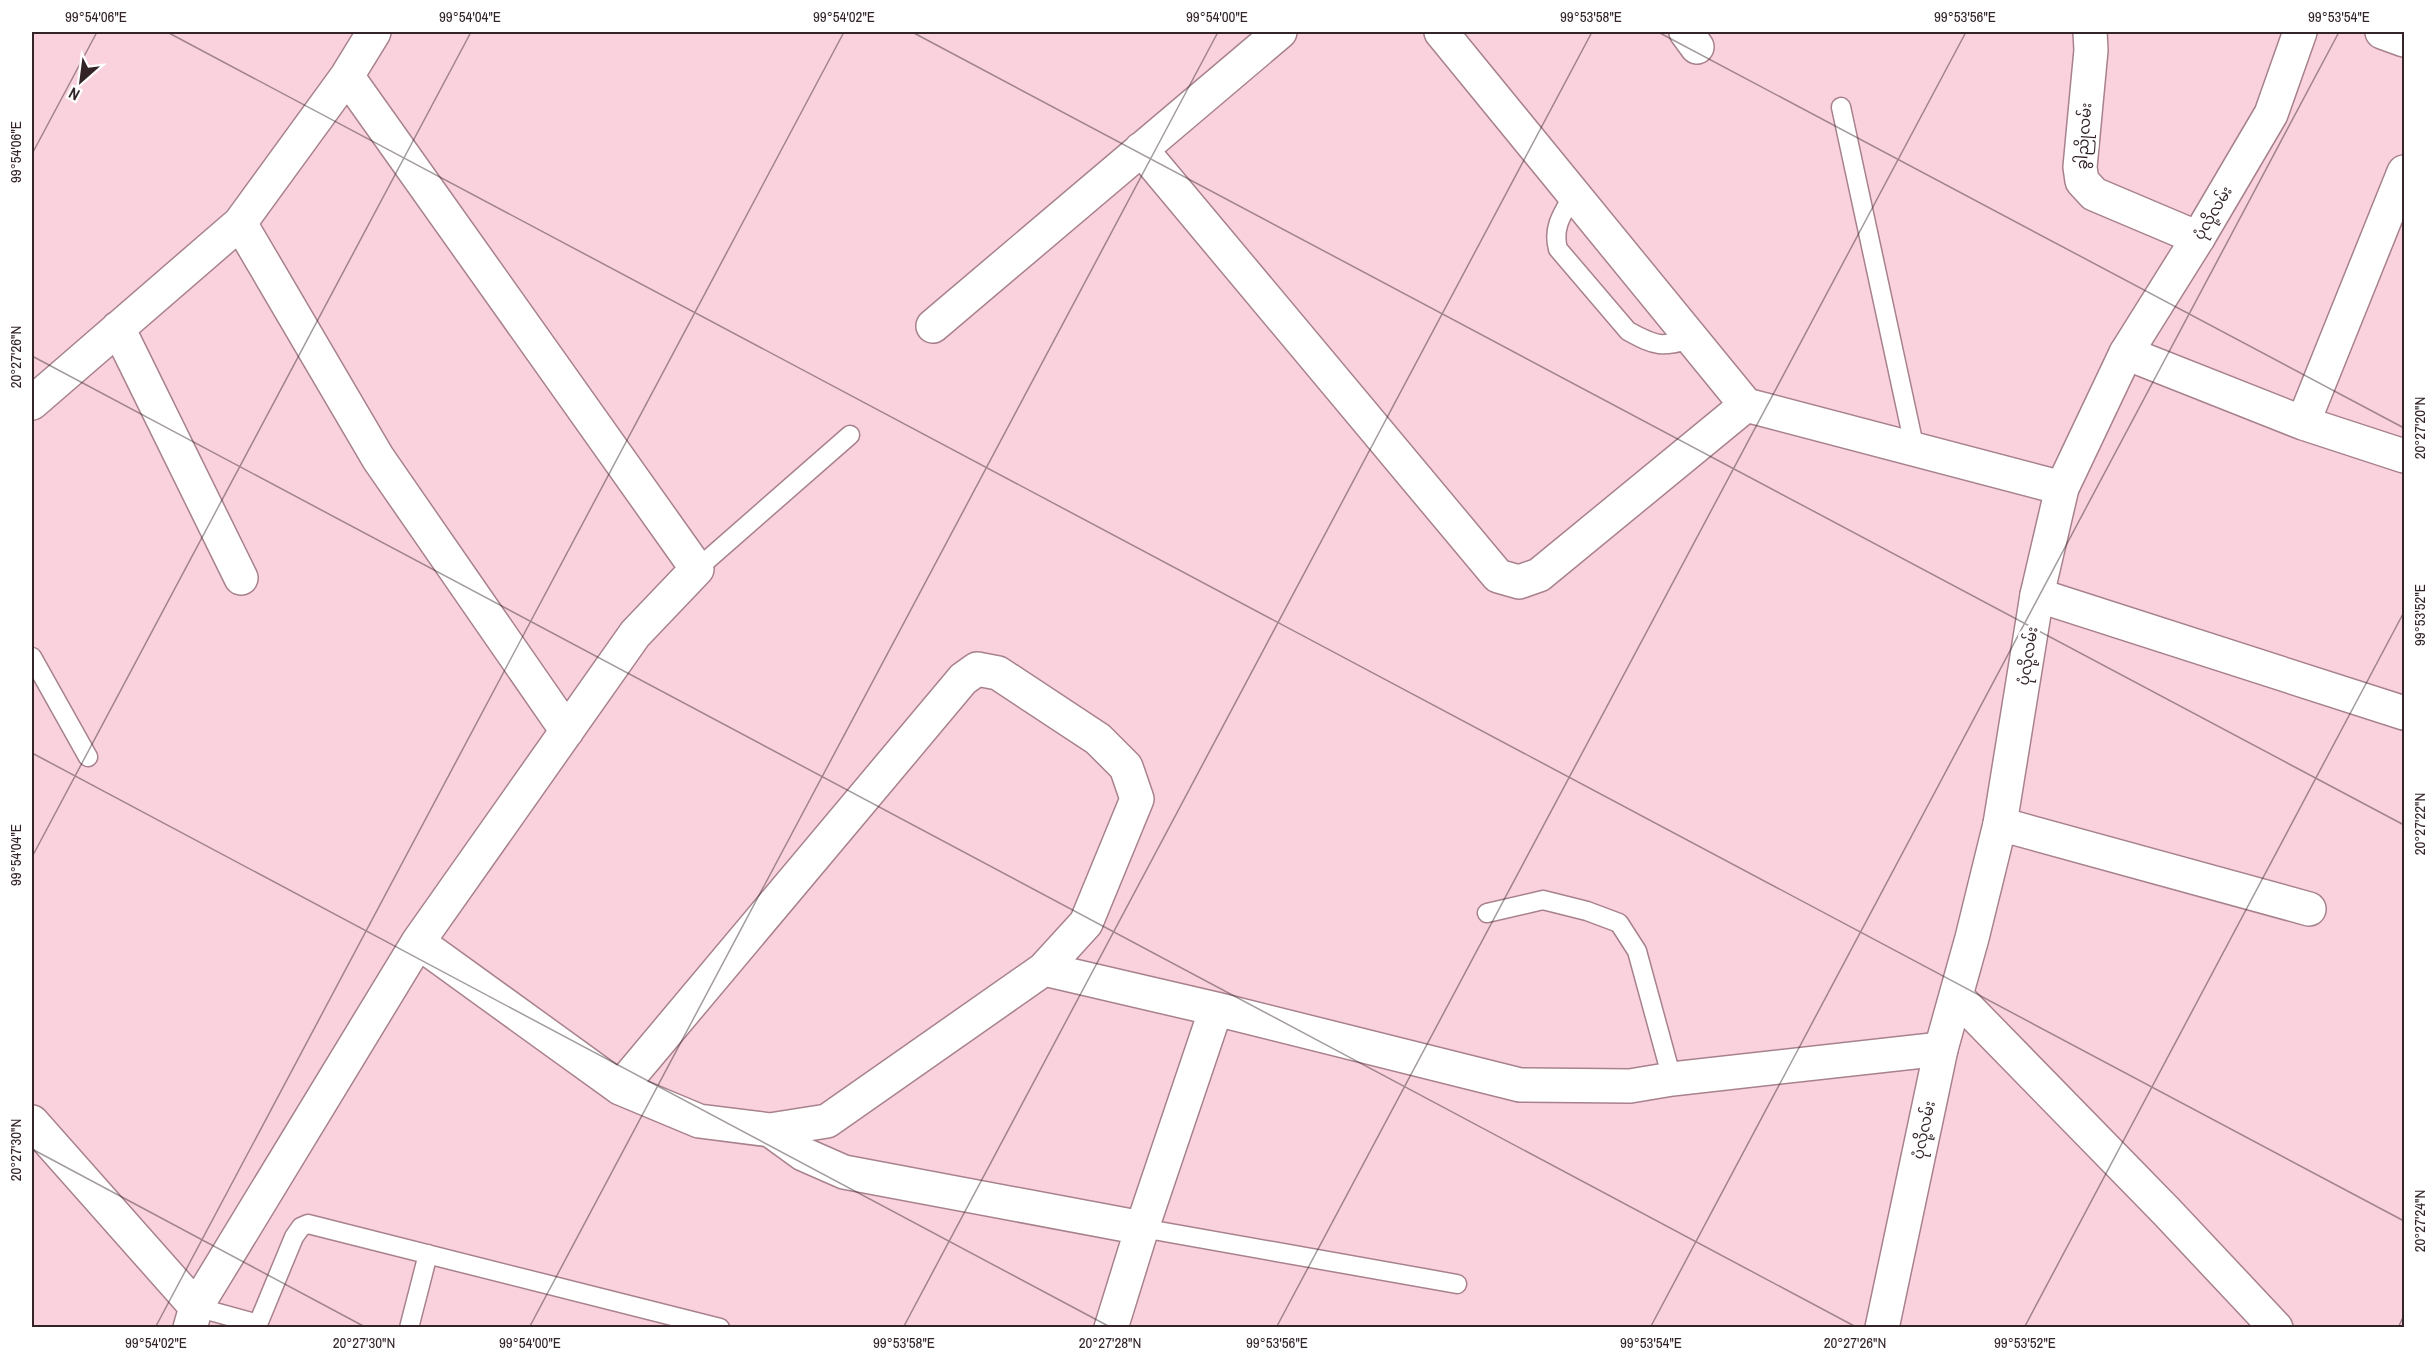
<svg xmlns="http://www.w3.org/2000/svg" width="2436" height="1359" font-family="'Archivo Narrow','Noto Sans Myanmar',sans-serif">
<rect width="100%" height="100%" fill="#fad2dd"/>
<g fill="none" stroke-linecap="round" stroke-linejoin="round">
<g stroke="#a7828c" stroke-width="21">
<path id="lane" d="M1841 107 1915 450
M1574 194C1563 213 1552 227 1558 249L1628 331C1657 347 1661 347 1692 339
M697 569 850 435
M32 657 88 757
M1487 913 1543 900 1587 911 1619 923 1637 951 1672 1079
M1142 1228 1457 1284
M196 1307 258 1324 294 1237 301 1227 308 1224 720 1328
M409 1328 428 1254"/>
</g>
<g stroke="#a7828c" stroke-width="36">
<path id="street" d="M1441 32 1746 405 2062 488
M1686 32 1697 47
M2090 32 2091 50 2080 167 2082 181 2094 194 2198 238
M2382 32 2404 40
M1141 149 1498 576 1519 582 1539 575 1746 405
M240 223 378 458 567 731
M933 326 1280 32
M118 328 241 578
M2126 353 2303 423 2404 456
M32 403 240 223 347 76 374 32
M2303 423 2404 172
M2037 595 2404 713
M2000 824 2309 909
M418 942 620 1088 699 1121 770 1130 827 1121 1044 969 1086 923 1137 799 1126 767 1098 739 998 673 977 669 963 679 620 1088
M1044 969 1216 1009
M1957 997 2167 1212 2276 1328
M32 1122 196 1307
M770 1130 803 1154 844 1172 1142 1228
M190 1328 196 1307 418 942 635 634 697 569 347 76
M1111 1328 1142 1228 1216 1009 1520 1085 1630 1086 1672 1079 1941 1049"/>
</g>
<g stroke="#a7828c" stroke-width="36">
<path id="secondary" d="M1882 1328 1941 1049 1972 938 2000 824 2037 595 2062 488 2126 353 2198 238 2271 114 2300 32"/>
</g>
<use href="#lane" stroke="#fff" stroke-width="18"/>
<use href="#street" stroke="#fff" stroke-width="33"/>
<use href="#secondary" stroke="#fff" stroke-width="33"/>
</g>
<path fill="none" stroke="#332428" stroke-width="1.5" stroke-opacity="0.45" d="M167 32 2404 1221M912 32 2404 825M1658 32 2404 428M32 154 97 32M32 356 1858 1328M32 753 1112 1328M32 857 471 32M32 1149 367 1328M155 1328 844 32M529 1328 1218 32M903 1328 1592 32M1276 1328 1966 32M1650 1328 2339 32M2024 1328 2404 612M2398 1328 2404 1315"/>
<g text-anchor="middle" stroke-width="6" stroke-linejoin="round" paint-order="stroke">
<g font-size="15" fill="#332428" stroke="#fff">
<text transform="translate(2084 136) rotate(-86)" y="5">ခွါညိုလမ်း</text>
<text transform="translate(2213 213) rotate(-59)" y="5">ပုံလို့လမ်း</text>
<text transform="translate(2028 656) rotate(-81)" y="5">ပုံလို့လမ်း</text>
<text transform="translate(1924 1130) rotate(-78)" y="5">ပုံလို့လမ်း</text>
</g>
</g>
<rect width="2436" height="1359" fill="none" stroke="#ffffff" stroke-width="66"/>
<g transform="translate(81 81) rotate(208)" stroke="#ffffff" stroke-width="4.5" paint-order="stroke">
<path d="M0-4.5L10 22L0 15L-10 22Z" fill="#332428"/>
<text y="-9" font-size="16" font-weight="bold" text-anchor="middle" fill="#332428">N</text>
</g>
<rect x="33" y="33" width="2370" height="1293" fill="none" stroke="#332428" stroke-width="2"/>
<g font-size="15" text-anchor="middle" fill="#332428">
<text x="96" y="22">99°54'06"E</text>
<text x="470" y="22">99°54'04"E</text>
<text x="844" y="22">99°54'02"E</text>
<text x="1217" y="22">99°54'00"E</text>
<text x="1591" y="22">99°53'58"E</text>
<text x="1965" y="22">99°53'56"E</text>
<text x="2339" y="22">99°53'54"E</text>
<text transform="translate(16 152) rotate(-90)" y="5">99°54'06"E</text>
<text transform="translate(16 357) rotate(-90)" y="5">20°27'26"N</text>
<text transform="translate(2420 428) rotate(-90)" y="5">20°27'20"N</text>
<text transform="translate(2420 615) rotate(-90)" y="5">99°53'52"E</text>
<text transform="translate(2420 824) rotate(-90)" y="5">20°27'22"N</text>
<text transform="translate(16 855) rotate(-90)" y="5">99°54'04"E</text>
<text transform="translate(16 1150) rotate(-90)" y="5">20°27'30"N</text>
<text transform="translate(2420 1221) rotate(-90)" y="5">20°27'24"N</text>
<text x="156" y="1348">99°54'02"E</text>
<text x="364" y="1348">20°27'30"N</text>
<text x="530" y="1348">99°54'00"E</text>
<text x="904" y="1348">99°53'58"E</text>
<text x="1110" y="1348">20°27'28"N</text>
<text x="1277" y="1348">99°53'56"E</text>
<text x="1651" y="1348">99°53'54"E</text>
<text x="1855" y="1348">20°27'26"N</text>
<text x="2025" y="1348">99°53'52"E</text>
</g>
</svg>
